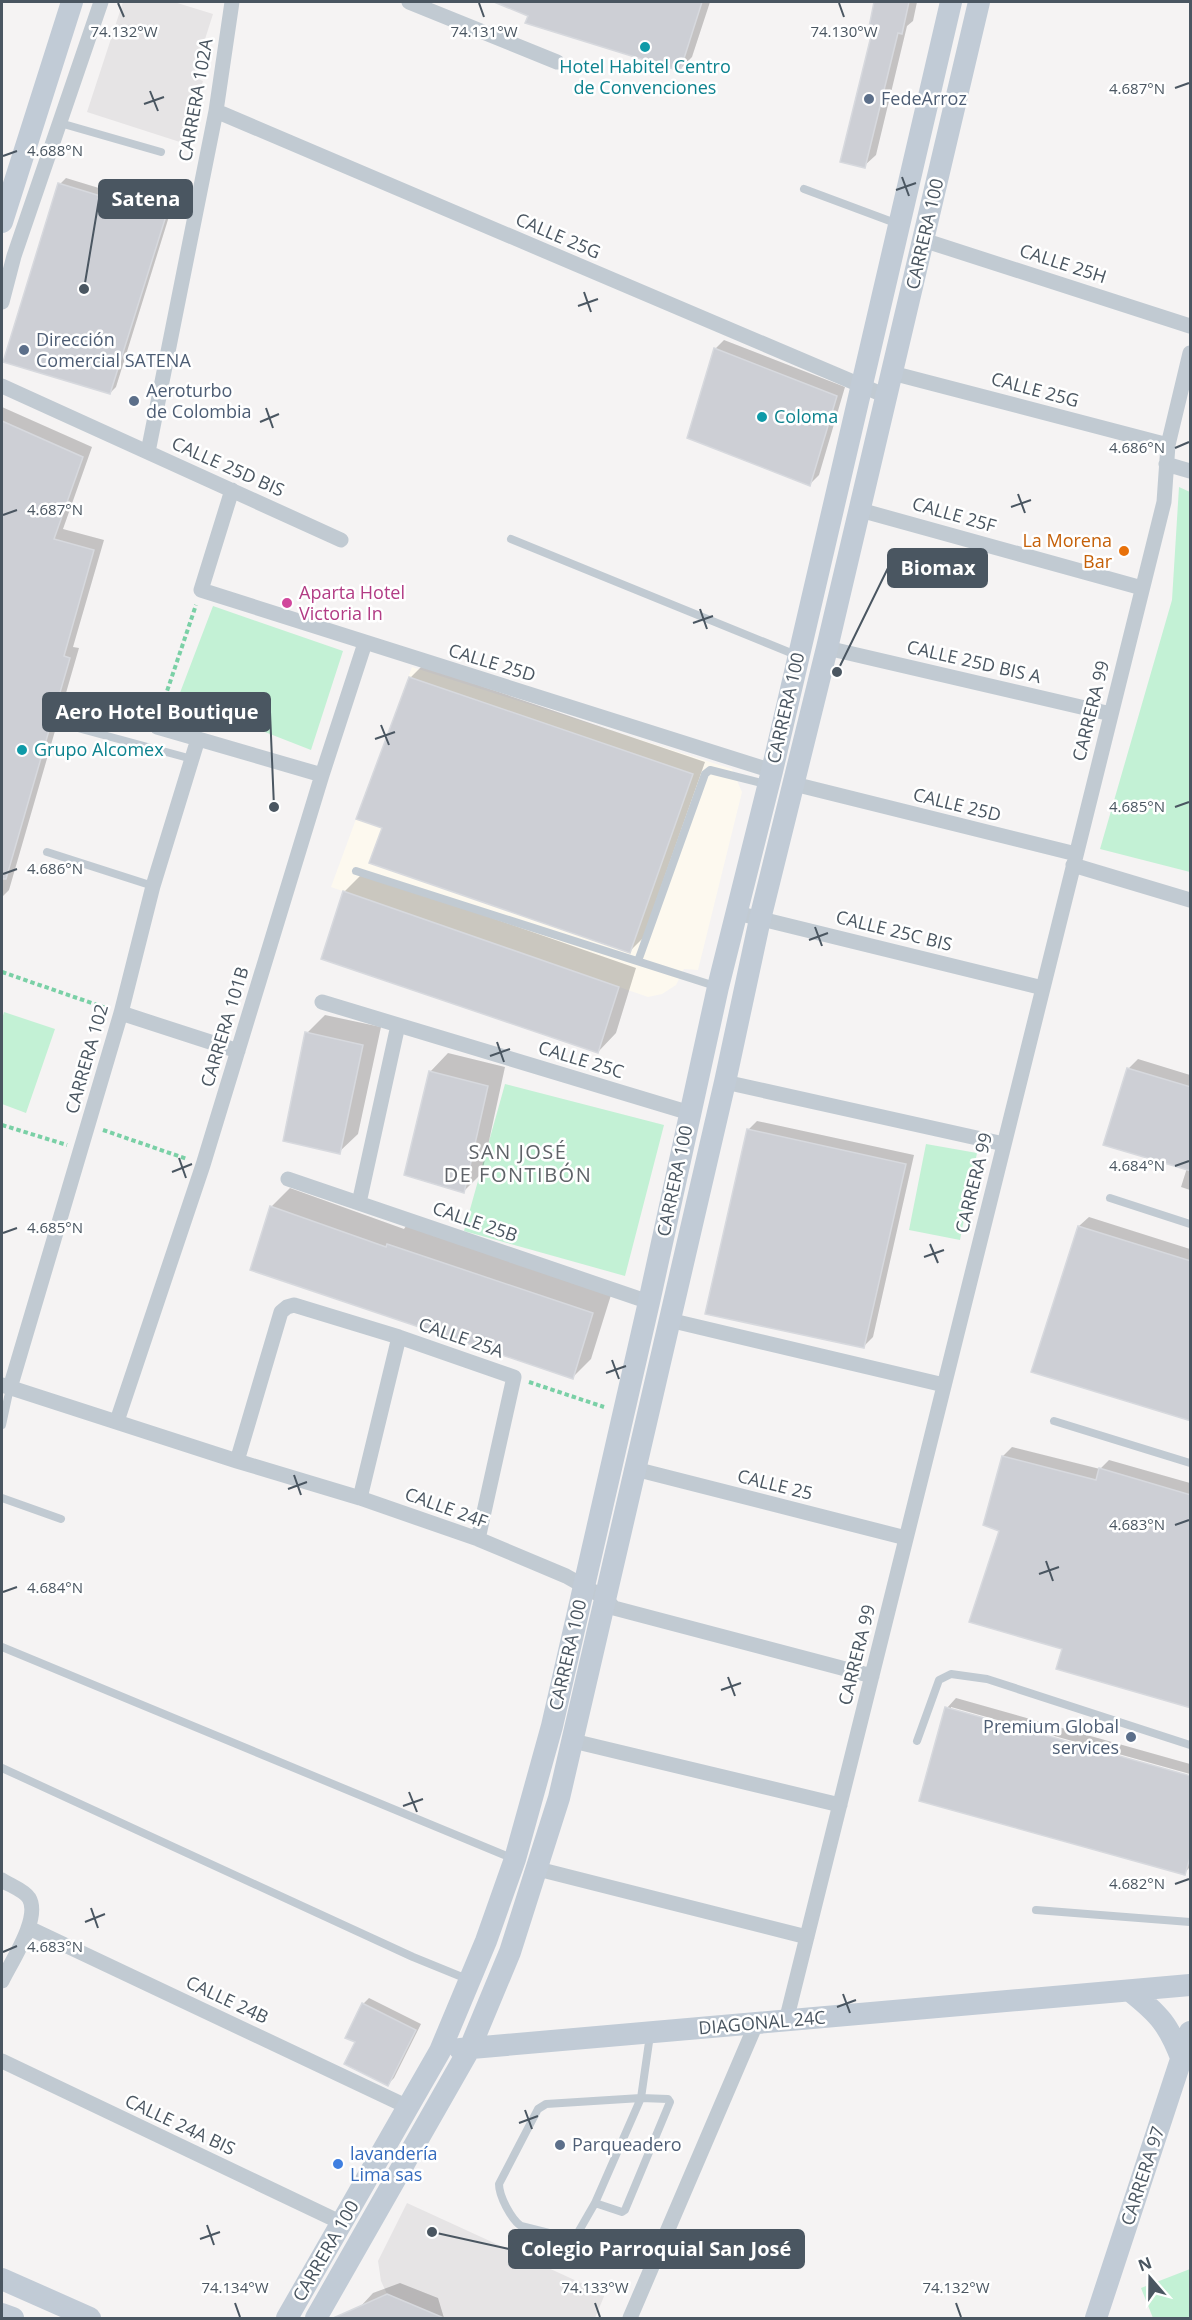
<svg xmlns="http://www.w3.org/2000/svg" width="1192" height="2320" font-family="'Open Sans',sans-serif">
<rect width="100%" height="100%" fill="#f5f3f3"/>
<path fill="#fdf9ef" d="M412 667 732 769 742 792 698 970 684 969 676 985 662 994 648 997 331 887Z"/>
<path fill="#e6e4e5" d="M123 2H174L213 14 193 77 203 81 183 143 87 112Z
M407 2203 605 2294 595 2318H428L387 2294 381 2281 378 2261Z"/>
<path fill="#c3f1d5" d="M1179 487 1190 492V872L1100 849 1172 600Z
M213 606 343 651 311 750 178 698Z
M4 1012 55 1029 26 1113 2 1104V1019Z
M505 1084 664 1125 625 1276 464 1231Z
M926 1144 977 1153 960 1240 909 1230Z
M1190 2269V2318H1153L1141 2288Z"/>
<path fill="#0003" d="M494 2H710L692 57 680 69Z
M876 2H917L913 21 907 26 876 155 864 166 875 26 870 25Z
M66 178 171 210 116 387 110 393 60 184Z
M724 340 845 387 819 475 810 484 715 349Z
M2 407 92 447 63 529 104 540 73 647 79 648 9 890 2 897Z
M422 666 705 762 643 938 630 951 384 827 410 678Z
M363 873 636 968 616 1033 598 1052 344 892Z
M325 1015 381 1027 358 1134 339 1152 307 1033Z
M448 1053 505 1067 482 1173 464 1191 430 1072Z
M1138 1059 1190 1075V1190L1181 1187 1187 1168 1128 1069Z
M757 1121 914 1155 873 1337 863 1347 748 1130Z
M290 1188 404 1229 406 1226 611 1295 591 1359 572 1378 252 1269 272 1206Z
M1089 1217 1190 1249V1420L1033 1371 1079 1226Z
M1012 1447 1100 1469 1109 1460 1190 1483V1706L1063 1648 1001 1530 1003 1456Z
M956 1698 1190 1764V1774L951 1707V1710L1190 1777V1867L1184 1873 947 1708Z
M369 1998 421 2024 394 2078 388 2084 357 2041 363 2004Z
M400 2283 438 2298 444 2318H353L360 2307 373 2293Z"/>
<path fill="#cdcfd5" stroke="#d7d9de" stroke-width="1.5" d="M494 2H702L680 71 525 23 528 16Z
M874 2H909L902 34 898 33 865 168 840 162 873 28 869 27Z
M58 183 166 216 110 394 3 362Z
M714 348 837 396 810 486 687 438Z
M2 421 83 457 54 539 94 550 64 656 70 658 6 879H2Z
M409 677 693 774 630 953 369 863 382 828 356 819Z
M343 891 619 987 598 1053 321 959Z
M305 1032 363 1045 340 1154 283 1141Z
M1127 1068 1191 1087V1171L1103 1145Z
M429 1071 488 1086 464 1193 404 1175Z
M747 1129 906 1164 864 1348 705 1314Z
M270 1206 386 1247 387 1244 593 1313 573 1379 250 1270Z
M1078 1226 1191 1261V1421L1031 1372Z
M1002 1456 1096 1480 1099 1468 1191 1495V1708L1056 1669 1062 1649 969 1622 999 1531 983 1525Z
M945 1707 1191 1776V1854L1185 1875 919 1801Z
M362 2003 416 2030 388 2086 344 2064 355 2042 345 2038Z
M387 2294 444 2318V2319H331Z"/>
<g fill="none" stroke-linecap="round" stroke-linejoin="round">
<path stroke="#7ad0a6" stroke-width="4" stroke-dasharray="4.5 3" stroke-linecap="butt" d="M160 712 196 605
M2 972 106 1008
M2 1125 67 1145
M103 1130 187 1159
M529 1382 604 1407"/>
<path stroke="#c1cad2" stroke-width="8" d="M60 123 161 152
M804 189 898 224
M511 539 796 655
M74 727 192 759
M47 852 153 886
M356 871 715 986
M638 961 705 774 710 770 765 784
M1110 1198 1190 1224
M1054 1421 1190 1463
M2 1425 10 1388
M2 1498 61 1519
M2 1647 514 1859
M917 1741 939 1680 951 1674 987 1679 1190 1745
M2 1768 413 1957 467 1979
M1036 1910 1190 1922
M641 2098 668 2099 670 2102 625 2210 622 2212 595 2203 576 2236 569 2238 521 2226C511 2219 499 2196 499 2184L538 2109 546 2104Z
M595 2203 641 2098 650 2035"/>
<path stroke="#c1cad2" stroke-width="15" d="M409 2 557 62
M216 111 886 396
M923 240 1190 326
M2 302 14 256 101 2
M892 373 1168 445
M2 386 341 540
M148 452 216 111 232 2
M1166 464 1190 471
M232 490 201 590 772 771
M860 510 1142 588
M827 648 1111 714
M157 727 322 775
M794 784 1076 854
M1073 865 1190 900
M737 913 1043 988
M322 1002 690 1113
M121 1013 238 1051
M725 1082 1004 1144
M288 1179 649 1302
M359 1203 398 1025
M669 1320 944 1385
M2 1385 237 1461 360 1498 478 1539 566 1576 605 1598 614 1608 872 1676
M10 1388 121 1013 153 886 198 739
M117 1421 203 1165 322 775 365 643
M237 1461 281 1312 287 1307 294 1305 399 1337 514 1377 478 1539
M635 1469 906 1538
M360 1498 399 1337
M573 1741 840 1805
M538 1869 807 1937
M2 1880C9 1885 24 1890 29 1898 41 1918 11 1962 2 1981
M29 1928 408 2107
M786 2021 1164 502 1168 445 1190 353
M2 2061 342 2223
M630 2318 756 2024"/>
<path stroke="#c1cbd6" stroke-width="22" d="M2 222 72 2
M1130 1991C1159 2014 1169 2025 1182 2060
M460 2049 1190 1985
M2 2279 90 2318
M2 2314 13 2318
M287 2318 440 2051 486 1941 515 1859 552 1726 649 1302 718 987 772 771 951 2
M316 2318 470 2048 510 1952 559 1798 725 1082 760 919 827 648 979 2
M1096 2318 1190 2032"/>
</g>
<path fill="none" stroke="#4a5661" stroke-width="2" d="M118 3 124 17M479 3 484 17M839 3 844 17M1175 88 1189 83M150 91 158 111M144 104 164 97M3 156 17 151M902 177 909 196M896 190 916 183M584 292 591 312M578 306 598 299M266 408 273 428M260 422 279 414M1175 448 1189 442M1018 494 1025 513M1011 507 1031 500M3 515 17 510M700 609 707 629M693 623 713 616M381 725 389 745M375 739 395 732M1175 807 1189 802M3 874 17 869M815 927 822 946M809 940 828 933M497 1042 504 1062M490 1056 510 1049M179 1158 186 1178M1175 1166 1189 1161M172 1172 192 1164M3 1233 17 1228M930 1244 938 1263M924 1257 944 1250M612 1360 619 1379M606 1373 626 1366M294 1475 301 1495M288 1489 307 1482M1175 1525 1189 1520M1046 1561 1053 1581M1039 1574 1059 1567M3 1592 17 1587M728 1677 735 1696M721 1690 741 1683M409 1792 417 1812M403 1806 423 1799M1175 1884 1189 1879M91 1908 98 1928M85 1922 105 1914M3 1952 17 1946M843 1994 850 2013M837 2007 856 2000M525 2110 532 2129M519 2123 538 2116M207 2225 214 2245M200 2239 220 2232M235 2303 240 2317M595 2303 600 2317M956 2303 961 2317"/>
<g fill="#0f9aa8" stroke="#fff" stroke-width="2">
<circle cx="645" cy="47" r="6"/>
<circle cx="762" cy="417" r="6"/>
<circle cx="22" cy="750" r="6"/>
</g>
<g fill="#5c6f8a" stroke="#fff" stroke-width="2">
<circle cx="869" cy="99" r="6"/>
<circle cx="24" cy="350" r="6"/>
<circle cx="134" cy="401" r="6"/>
<circle cx="1131" cy="1737" r="6"/>
<circle cx="560" cy="2145" r="6"/>
</g>
<circle fill="#e8710a" stroke="#fff" stroke-width="2" cx="1124" cy="551" r="6"/>
<circle fill="#d1479c" stroke="#fff" stroke-width="2" cx="287" cy="603" r="6"/>
<circle fill="#3f7fe0" stroke="#fff" stroke-width="2" cx="338" cy="2164" r="6"/>
<g text-anchor="middle" stroke-width="5" stroke-linejoin="round" paint-order="stroke">
<g font-size="18" fill="#0d838f" stroke="#fff" text-anchor="start">
<text x="645" y="73" text-anchor="middle">Hotel Habitel Centro<tspan x="645" dy="21">de Convenciones</tspan></text>
<text x="774" y="423">Coloma</text>
<text x="34" y="756">Grupo Alcomex</text>
</g>
<g font-size="18" fill="#4e5e75" stroke="#fff" text-anchor="start">
<text x="881" y="105">FedeArroz</text>
<text x="36" y="346">Dirección<tspan x="36" dy="21">Comercial SATENA</tspan></text>
<text x="146" y="397">Aeroturbo<tspan x="146" dy="21">de Colombia</tspan></text>
<text x="1119" y="1733" text-anchor="end">Premium Global<tspan x="1119" dy="21">services</tspan></text>
<text x="572" y="2151">Parqueadero</text>
</g>
<g font-size="18" fill="#4a5661" stroke="#fff">
<text transform="translate(196 100) rotate(-80)" y="6">CARRERA 102A</text>
<text transform="translate(925 234) rotate(-77)" y="6">CARRERA 100</text>
<text transform="translate(558 236) rotate(23)" y="6">CALLE 25G</text>
<text transform="translate(1063 264) rotate(18)" y="6">CALLE 25H</text>
<text transform="translate(1035 390) rotate(15)" y="6">CALLE 25G</text>
<text transform="translate(228 467) rotate(24)" y="6">CALLE 25D BIS</text>
<text transform="translate(954 515) rotate(16)" y="6">CALLE 25F</text>
<text transform="translate(974 662) rotate(13)" y="6">CALLE 25D BIS A</text>
<text transform="translate(492 663) rotate(17)" y="6">CALLE 25D</text>
<text transform="translate(786 708) rotate(-77)" y="6">CARRERA 100</text>
<text transform="translate(1091 711) rotate(-76)" y="6">CARRERA 99</text>
<text transform="translate(957 805) rotate(14)" y="6">CALLE 25D</text>
<text transform="translate(894 931) rotate(14)" y="6">CALLE 25C BIS</text>
<text transform="translate(225 1027) rotate(-73)" y="6">CARRERA 101B</text>
<text transform="translate(87 1059) rotate(-74)" y="6">CARRERA 102</text>
<text transform="translate(581 1060) rotate(17)" y="6">CALLE 25C</text>
<text transform="translate(675 1181) rotate(-78)" y="6">CARRERA 100</text>
<text transform="translate(974 1183) rotate(-76)" y="6">CARRERA 99</text>
<text transform="translate(475 1222) rotate(19)" y="6">CALLE 25B</text>
<text transform="translate(461 1338) rotate(19)" y="6">CALLE 25A</text>
<text transform="translate(775 1485) rotate(14)" y="6">CALLE 25</text>
<text transform="translate(446 1508) rotate(20)" y="6">CALLE 24F</text>
<text transform="translate(568 1655) rotate(-77)" y="6">CARRERA 100</text>
<text transform="translate(857 1655) rotate(-76)" y="6">CARRERA 99</text>
<text transform="translate(227 2000) rotate(25)" y="6">CALLE 24B</text>
<text transform="translate(762 2023) rotate(-5)" y="6">DIAGONAL 24C</text>
<text transform="translate(180 2125) rotate(25)" y="6">CALLE 24A BIS</text>
<text transform="translate(1143 2176) rotate(-72)" y="6">CARRERA 97</text>
<text transform="translate(326 2251) rotate(-60)" y="6">CARRERA 100</text>
</g>
<g font-size="18" fill="#c56008" stroke="#fff" text-anchor="end">
<text x="1112" y="547">La Morena<tspan x="1112" dy="21">Bar</tspan></text>
</g>
<g font-size="18" fill="#b23c85" stroke="#fff" text-anchor="start">
<text x="299" y="599">Aparta Hotel<tspan x="299" dy="21">Victoria In</tspan></text>
</g>
<g font-size="18" fill="#366cbe" stroke="#fff" text-anchor="start">
<text x="350" y="2160">lavandería<tspan x="350" dy="21">Lima sas</tspan></text>
</g>
<g font-size="20" letter-spacing="1.5" fill="#5f6368" stroke="#fff">
<text x="518" y="1159">SAN JOSÉ<tspan x="518" dy="23">DE FONTIBÓN</tspan></text>
</g>
</g>
<g font-size="15" text-anchor="middle" fill="#4a5661" stroke="#fff" stroke-width="5" stroke-linejoin="round" paint-order="stroke">
<text x="124" y="37">74.132°W</text>
<text x="484" y="37">74.131°W</text>
<text x="844" y="37">74.130°W</text>
<text x="1137" y="94">4.687°N</text>
<text x="55" y="156">4.688°N</text>
<text x="1137" y="453">4.686°N</text>
<text x="55" y="515">4.687°N</text>
<text x="1137" y="812">4.685°N</text>
<text x="55" y="874">4.686°N</text>
<text x="1137" y="1171">4.684°N</text>
<text x="55" y="1233">4.685°N</text>
<text x="1137" y="1530">4.683°N</text>
<text x="55" y="1593">4.684°N</text>
<text x="1137" y="1889">4.682°N</text>
<text x="55" y="1952">4.683°N</text>
<text x="235" y="2293">74.134°W</text>
<text x="595" y="2293">74.133°W</text>
<text x="956" y="2293">74.132°W</text>
</g>
<path fill="none" stroke="#4a5661" stroke-width="2" d="M84 289L99 199M837 672L888 568M274 807L270 712M432 2232L509 2249"/>
<g fill="#4a5661" stroke="#fff" stroke-width="2">
<circle cx="84" cy="289" r="6"/>
<circle cx="837" cy="672" r="6"/>
<circle cx="274" cy="807" r="6"/>
<circle cx="432" cy="2232" r="6"/>
</g>
<g fill="#4a5661" stroke="#4a5661" stroke-width="2">
<rect x="99" y="180" width="93" height="38" rx="6"/>
<rect x="888" y="549" width="99" height="38" rx="6"/>
<rect x="43" y="693" width="227" height="38" rx="6"/>
<rect x="509" y="2230" width="295" height="38" rx="6"/>
</g>
<g font-size="20" text-anchor="middle" font-weight="bold" fill="#fff">
<text x="146" y="206">Satena</text>
<text x="938" y="575">Biomax</text>
<text x="157" y="719">Aero Hotel Boutique</text>
<text x="656" y="2256">Colegio Parroquial San José</text>
</g>
<rect width="1192" height="2320" fill="none" stroke="#4a5661" stroke-width="6"/>
<g transform="translate(1150 2278) rotate(340)" stroke="#ffffff" stroke-width="4.5" paint-order="stroke">
<path d="M0-4.5L10 22L0 15L-10 22Z" fill="#4a5661"/>
<text y="-9" font-size="16" font-weight="bold" text-anchor="middle" fill="#4a5661">N</text>
</g>
</svg>
